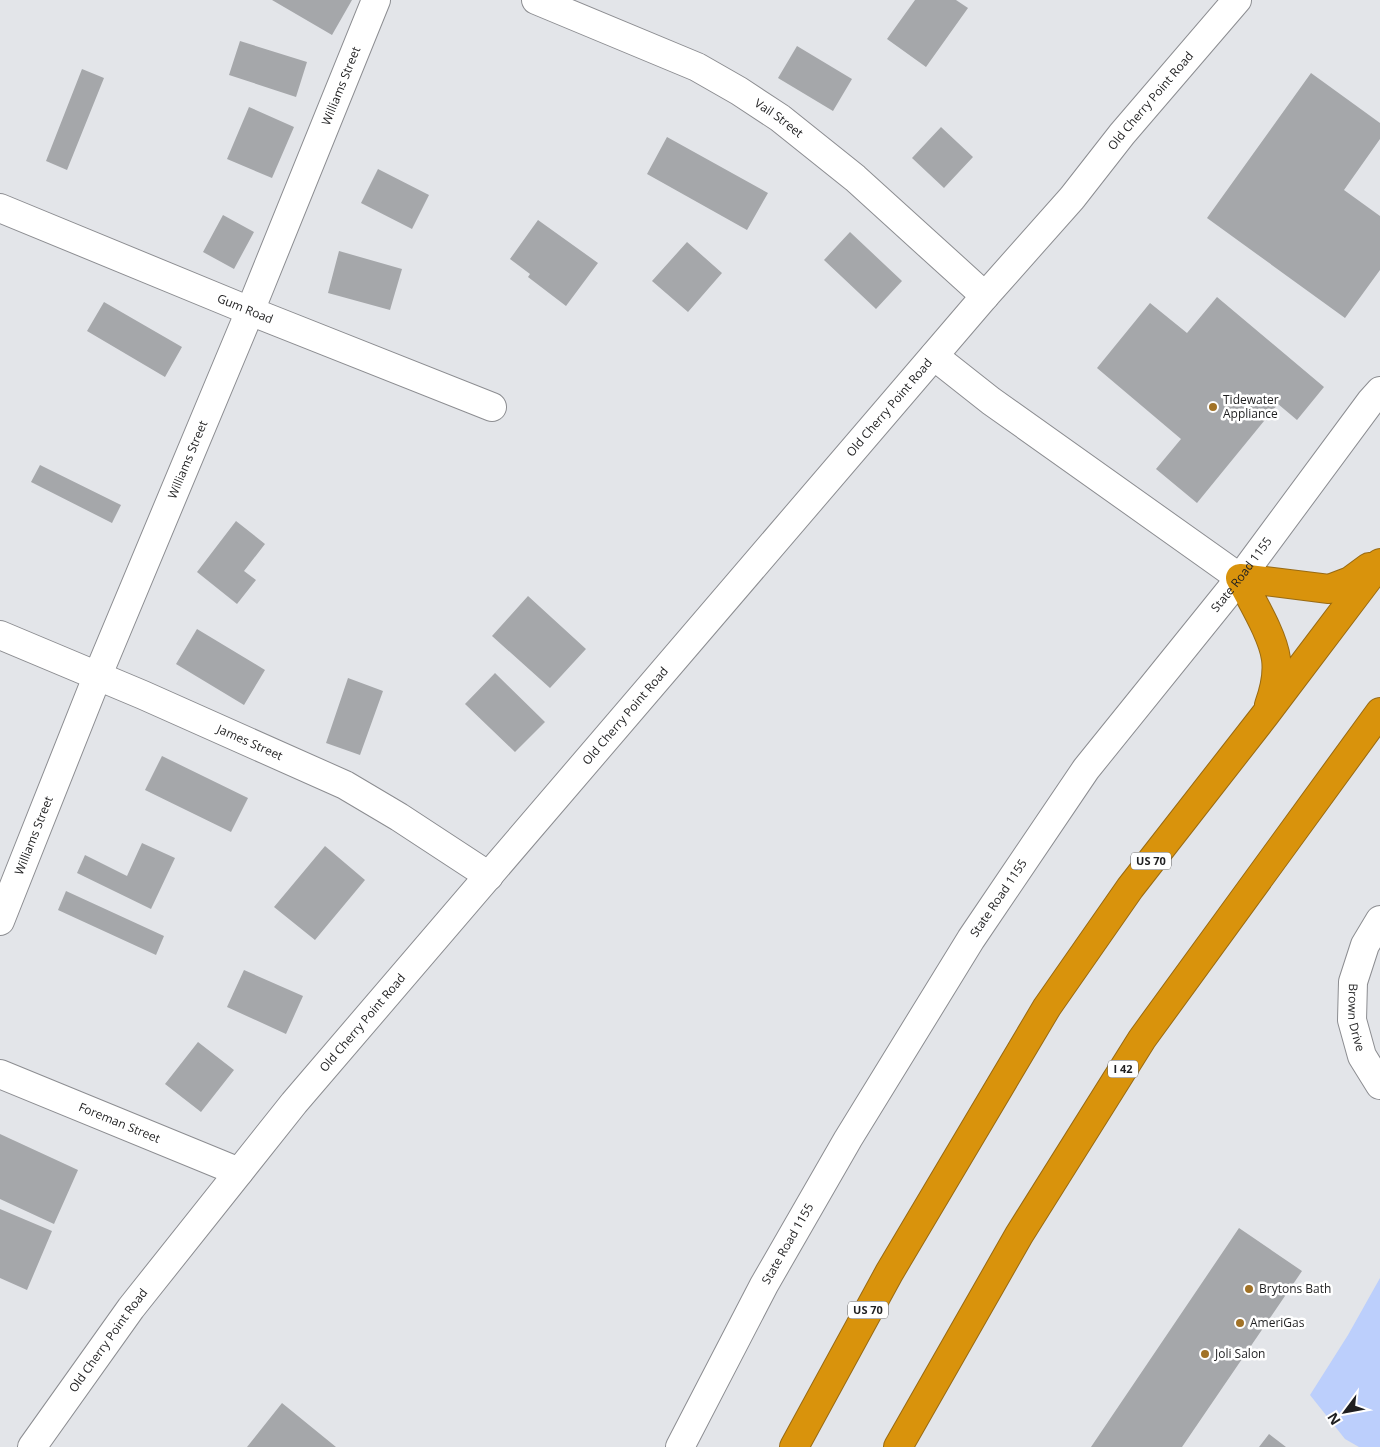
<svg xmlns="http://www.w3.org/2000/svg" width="1380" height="1447" font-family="'Open Sans',sans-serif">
<rect width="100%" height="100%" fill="#e3e5e9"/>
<path fill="#bccffc" d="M1380 1278V1447H1359L1345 1439 1310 1395 1348 1335Z"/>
<path fill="#a5a7aa" d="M272 0H352L332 35Z
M915 0H956L968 8 926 67 887 39Z
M240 41 307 62 296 97 229 75Z
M797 46 852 79 833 111 778 78Z
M82 69 104 78 67 170 46 161Z
M1311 73 1380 123V139L1344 190 1380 216V270L1345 318 1207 218Z
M249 107 294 127 272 178 227 159Z
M941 127 973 157 944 188 912 158Z
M667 137 768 193 747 230 647 174Z
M378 169 429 195 412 229 361 203Z
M223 215 254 232 234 269 203 252Z
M538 220 598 263 566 306 528 277 530 274 510 259Z
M850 232 902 281 876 309 824 260Z
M687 242 722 273 688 312 652 281Z
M339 251 402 269 390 310 328 293Z
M1217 297 1324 387 1297 420 1278 404 1197 503 1156 469 1181 439 1097 368 1150 303 1187 333Z
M104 302 182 347 165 377 87 331Z
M40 465 121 505 112 523 31 482Z
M236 521 265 544 244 571 256 580 237 604 197 572Z
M528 596 586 649 550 688 492 636Z
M197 629 265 670 244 705 176 664Z
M495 673 545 722 515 752 465 704Z
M348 678 383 691 360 755 326 743Z
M162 756 248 798 231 832 145 790Z
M142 843 175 858 151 909 77 873 85 855 127 876Z
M325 846 365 880 315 940 274 907Z
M66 891 164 936 156 955 58 910Z
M244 970 303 996 286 1034 227 1007Z
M198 1042 234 1070 201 1112 165 1084Z
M0 1134 78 1170 54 1224 0 1199Z
M0 1209 52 1231 27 1290 0 1278Z
M1239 1228 1302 1271 1182 1447H1091Z
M282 1403 336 1447H247Z
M1269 1434 1286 1447H1259Z"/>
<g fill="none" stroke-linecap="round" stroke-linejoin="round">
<g stroke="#8c8d91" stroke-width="30">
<g id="minor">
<path id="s1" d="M536 0 697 67 739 91 780 118 855 178 985 296"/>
<path id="s2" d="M0 208 250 311 492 407"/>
<path d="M934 356 991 401 1240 578"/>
<path id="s3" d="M0 635 143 695 345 785 399 817 489 876"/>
<path id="s4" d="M1380 920 1365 945 1353 982 1352 1020 1362 1056 1380 1085"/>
<path id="s5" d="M0 921 97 677 250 311 376 0"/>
<path id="s6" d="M0 1074 239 1172"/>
</g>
</g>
<g stroke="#8c8d91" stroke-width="30">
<g id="tertiary">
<path id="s7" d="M32 1447 131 1308 294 1103 985 296 1072 198 1122 134 1237 0"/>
<path id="s8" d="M680 1447 764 1285 848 1139 971 939 1086 769 1240 578 1371 401 1380 391"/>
</g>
</g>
<g stroke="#986a13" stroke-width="30">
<path id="motorway" d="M1240 578 1329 589 1350 581 1369 567
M1240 578C1251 600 1273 635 1276 659 1278 674 1274 691 1269 705
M794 1447 889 1273 1047 1007 1130 888 1265 715 1380 563
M898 1447 1019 1235 1142 1039 1380 712"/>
</g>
<use href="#minor" stroke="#fff" stroke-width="28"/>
<use href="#tertiary" stroke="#fff" stroke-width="28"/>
<use href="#motorway" stroke="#d9930c" stroke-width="28"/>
</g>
<g fill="#a17226" stroke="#fff" stroke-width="2">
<circle cx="1213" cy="407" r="5"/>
<circle cx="1249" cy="1289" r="5"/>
<circle cx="1240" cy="1323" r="5"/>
<circle cx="1205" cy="1354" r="5"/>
</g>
<g text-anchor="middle" stroke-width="5" stroke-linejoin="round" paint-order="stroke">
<g fill="#fff" stroke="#626263" stroke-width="1">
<rect x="1131" y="852.5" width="40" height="17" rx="4"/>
<rect x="1108" y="1060.5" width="30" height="17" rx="4"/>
<rect x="848" y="1301.5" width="40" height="17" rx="4"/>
</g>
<g font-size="11" font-weight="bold" fill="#1f1f20">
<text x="1151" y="865">US 70</text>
<text x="1123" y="1073">I 42</text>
<text x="868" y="1314">US 70</text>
</g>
<g font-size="12" fill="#1f1f20" stroke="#fff">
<text dy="4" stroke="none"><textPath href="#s5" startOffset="902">Williams Street</textPath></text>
<text dy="4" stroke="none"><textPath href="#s7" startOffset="1751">Old Cherry Point Road</textPath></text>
<text dy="4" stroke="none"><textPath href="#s1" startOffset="271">Vail Street</textPath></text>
<text dy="4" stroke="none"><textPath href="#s2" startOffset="265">Gum Road</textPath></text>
<text dy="4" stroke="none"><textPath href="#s7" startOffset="1348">Old Cherry Point Road</textPath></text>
<text dy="4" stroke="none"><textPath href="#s5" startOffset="498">Williams Street</textPath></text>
<text dy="4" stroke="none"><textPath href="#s8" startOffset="1040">State Road 1155</textPath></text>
<text dy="4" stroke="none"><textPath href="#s7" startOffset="942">Old Cherry Point Road</textPath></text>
<text dy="4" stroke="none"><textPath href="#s3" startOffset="272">James Street</textPath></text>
<text dy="4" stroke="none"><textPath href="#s5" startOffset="92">Williams Street</textPath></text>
<text dy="4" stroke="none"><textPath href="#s8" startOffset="635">State Road 1155</textPath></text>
<text dy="4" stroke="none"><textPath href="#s4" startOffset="104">Brown Drive</textPath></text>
<text dy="4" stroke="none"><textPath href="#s7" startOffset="538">Old Cherry Point Road</textPath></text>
<text dy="4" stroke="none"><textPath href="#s6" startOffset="129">Foreman Street</textPath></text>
<text dy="4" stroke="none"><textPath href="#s8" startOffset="230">State Road 1155</textPath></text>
<text dy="4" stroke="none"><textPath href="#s7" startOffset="131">Old Cherry Point Road</textPath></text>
</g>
<g font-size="12" fill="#1f1f20" stroke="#fff" text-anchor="start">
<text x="1223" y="404">Tidewater<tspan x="1223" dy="14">Appliance</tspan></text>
<text x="1259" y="1293">Brytons Bath</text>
<text x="1250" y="1327">AmeriGas</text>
<text x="1215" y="1358">Joli Salon</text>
</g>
</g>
<g transform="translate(1345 1412) rotate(238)" stroke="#ffffff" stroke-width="4" paint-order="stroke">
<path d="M0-4L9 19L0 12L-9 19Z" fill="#1f1f20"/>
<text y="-8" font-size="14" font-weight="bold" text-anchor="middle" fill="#1f1f20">N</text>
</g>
</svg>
